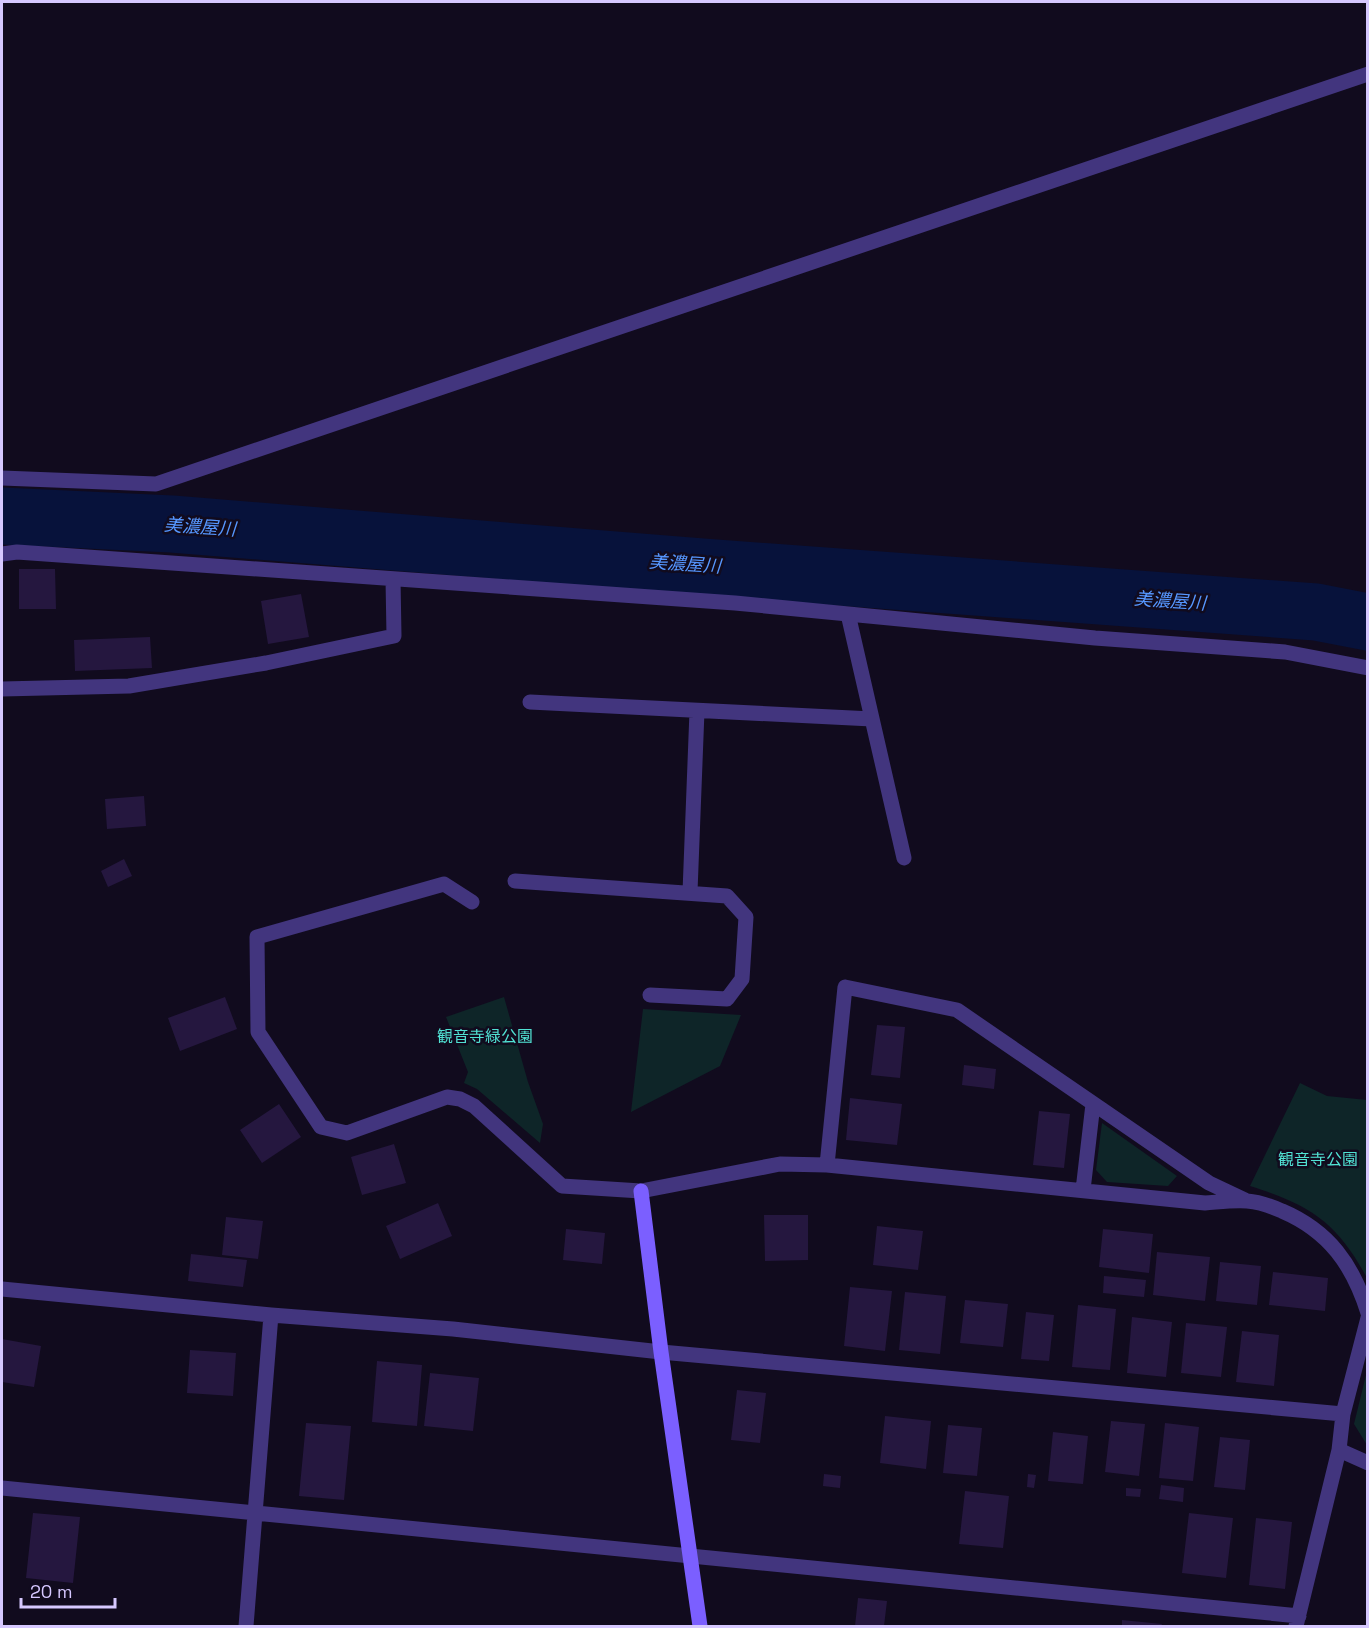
<svg xmlns="http://www.w3.org/2000/svg" width="1369" height="1628" font-family="'Space Grotesk','Noto Sans JP',sans-serif">
<rect width="100%" height="100%" fill="#110b1e"/>
<path fill="#0e2528" d="M504 997 528 1082 543 1124 540 1143 477 1089 464 1083 468 1072 446 1017Z
M643 1009 741 1015 720 1066 631 1112Z
M1300 1083 1327 1096 1367 1100V1278C1337 1222 1310 1205 1250 1186Z
M1102 1123 1177 1176 1168 1186 1107 1182 1096 1170Z
M1367 1371 1368 1445H1367L1354 1424Z"/>
<g fill="none" stroke-linecap="round" stroke-linejoin="round">
<path stroke="#07123b" stroke-width="57" d="M2 516 172 524 702 567 1316 612 1368 622"/>
</g>
<path fill="#25173f" d="M19 569H55L56 609H19Z
M301 594 309 637 268 644 261 601Z
M150 637 152 668 75 671 74 640Z
M144 796 146 826 107 829 105 799Z
M124 859 132 876 108 887 101 871Z
M225 997 237 1029 180 1051 168 1018Z
M877 1025 905 1027 900 1078 871 1075Z
M964 1065 996 1069 994 1089 962 1085Z
M850 1098 902 1104 897 1145 846 1140Z
M279 1104 301 1137 262 1163 240 1130Z
M1039 1111 1070 1114 1064 1168 1033 1165Z
M394 1144 406 1183 362 1195 351 1157Z
M438 1203 452 1236 400 1259 386 1226Z
M764 1215H808V1260L765 1261Z
M226 1217 263 1221 258 1259 222 1255Z
M877 1226 923 1231 918 1270 873 1265Z
M566 1229 605 1233 602 1264 563 1260Z
M1103 1229 1153 1234 1149 1273 1099 1267Z
M1157 1252 1210 1257 1205 1301 1153 1295Z
M191 1254 247 1260 243 1287 188 1281Z
M1220 1262 1261 1266 1257 1305 1216 1301Z
M1273 1272 1328 1278 1325 1311 1269 1305Z
M1104 1276 1146 1280 1144 1297 1103 1293Z
M850 1287 892 1291 885 1351 844 1346Z
M905 1292 946 1296 940 1354 899 1350Z
M965 1300 1008 1304 1003 1347 960 1343Z
M1078 1305 1116 1309 1110 1370 1072 1367Z
M1026 1312 1054 1315 1049 1361 1021 1359Z
M1132 1317 1172 1322 1166 1377 1127 1373Z
M1186 1323 1227 1327 1221 1377 1181 1373Z
M1242 1331 1279 1335 1274 1386 1236 1382Z
M2 1339 41 1346 34 1387 2 1382Z
M190 1350 236 1353 233 1396 187 1393Z
M377 1361 422 1365 417 1426 372 1422Z
M430 1373 479 1378 473 1431 424 1426Z
M737 1390 766 1393 760 1443 731 1440Z
M885 1416 931 1421 926 1469 880 1463Z
M1111 1421 1145 1424 1139 1476 1105 1472Z
M306 1423 351 1426 344 1500 299 1496Z
M1165 1423 1199 1427 1193 1481 1159 1478Z
M948 1425 982 1428 977 1476 943 1473Z
M1053 1432 1088 1436 1083 1484 1048 1481Z
M1220 1437 1250 1440 1245 1490 1214 1487Z
M824 1474 841 1476 840 1488 823 1486Z
M1028 1474 1036 1475 1034 1488 1027 1487Z
M1161 1485 1184 1488 1183 1502 1159 1499Z
M1126 1488 1141 1489 1140 1497 1126 1496Z
M965 1491 1009 1496 1003 1548 959 1544Z
M33 1513 80 1517 73 1583 26 1578Z
M1189 1513 1233 1518 1226 1578 1182 1573Z
M1256 1518 1292 1522 1285 1589 1249 1585Z
M858 1598 887 1601 884 1626H855Z
M1122 1620 1162 1624 1161 1626H1122Z"/>
<g fill="none" stroke-linecap="round" stroke-linejoin="round">
<path stroke="#42357e" stroke-width="15" d="M2 478 156 484 1368 74
M2 554 17 552 735 603 1095 638 1285 652 1368 668
M848 614 904 858
M2 689 129 686 266 663 394 636 393 579
M530 702 872 719
M515 881 727 896 746 917 742 979 727 999 650 995
M690 892 697 711
M472 902 444 884 257 937 258 1032 321 1127 347 1133 447 1097 460 1099 474 1106 562 1186 641 1191 780 1164 827 1165 1205 1203C1219 1202 1233 1200 1247 1201 1259 1202 1271 1206 1282 1211 1329 1231 1353 1265 1368 1313
M827 1165 845 987 957 1010 1209 1183 1245 1200
M1083 1190 1093 1104
M2 1289 271 1315 453 1329 661 1352 1343 1414
M1339 1450 1368 1463
M2 1488 1299 1616
M246 1626 271 1315
M1296 1626 1339 1450 1343 1414 1368 1318"/>
<path stroke="#7b5fff" stroke-width="15" d="M641 1191 661 1352 700 1626"/>
</g>
<g text-anchor="middle" stroke-width="5" stroke-linejoin="round" paint-order="stroke">
<g font-size="16" fill="#51e1d3" stroke="#110b1e">
<text x="485" y="1042">観音寺緑公園</text>
<text x="1318" y="1165">観音寺公園</text>
</g>
<g font-size="18" font-style="italic" fill="#5697ff" stroke="#110b1e">
<text transform="translate(200 527) rotate(4)" y="6">美濃屋川</text>
<text transform="translate(685 564) rotate(4)" y="6">美濃屋川</text>
<text transform="translate(1170 601) rotate(4)" y="6">美濃屋川</text>
</g>
</g>
<rect width="1369" height="1628" fill="none" stroke="#d6c8ff" stroke-width="6"/>
<path d="M21 1598v9h94v-9" fill="none" stroke="#d6c8ff" stroke-width="3"/>
<text x="30" y="1598" font-size="18" fill="#d6c8ff" stroke="#110b1e" stroke-width="4.5" paint-order="stroke">20 m</text>
</svg>
